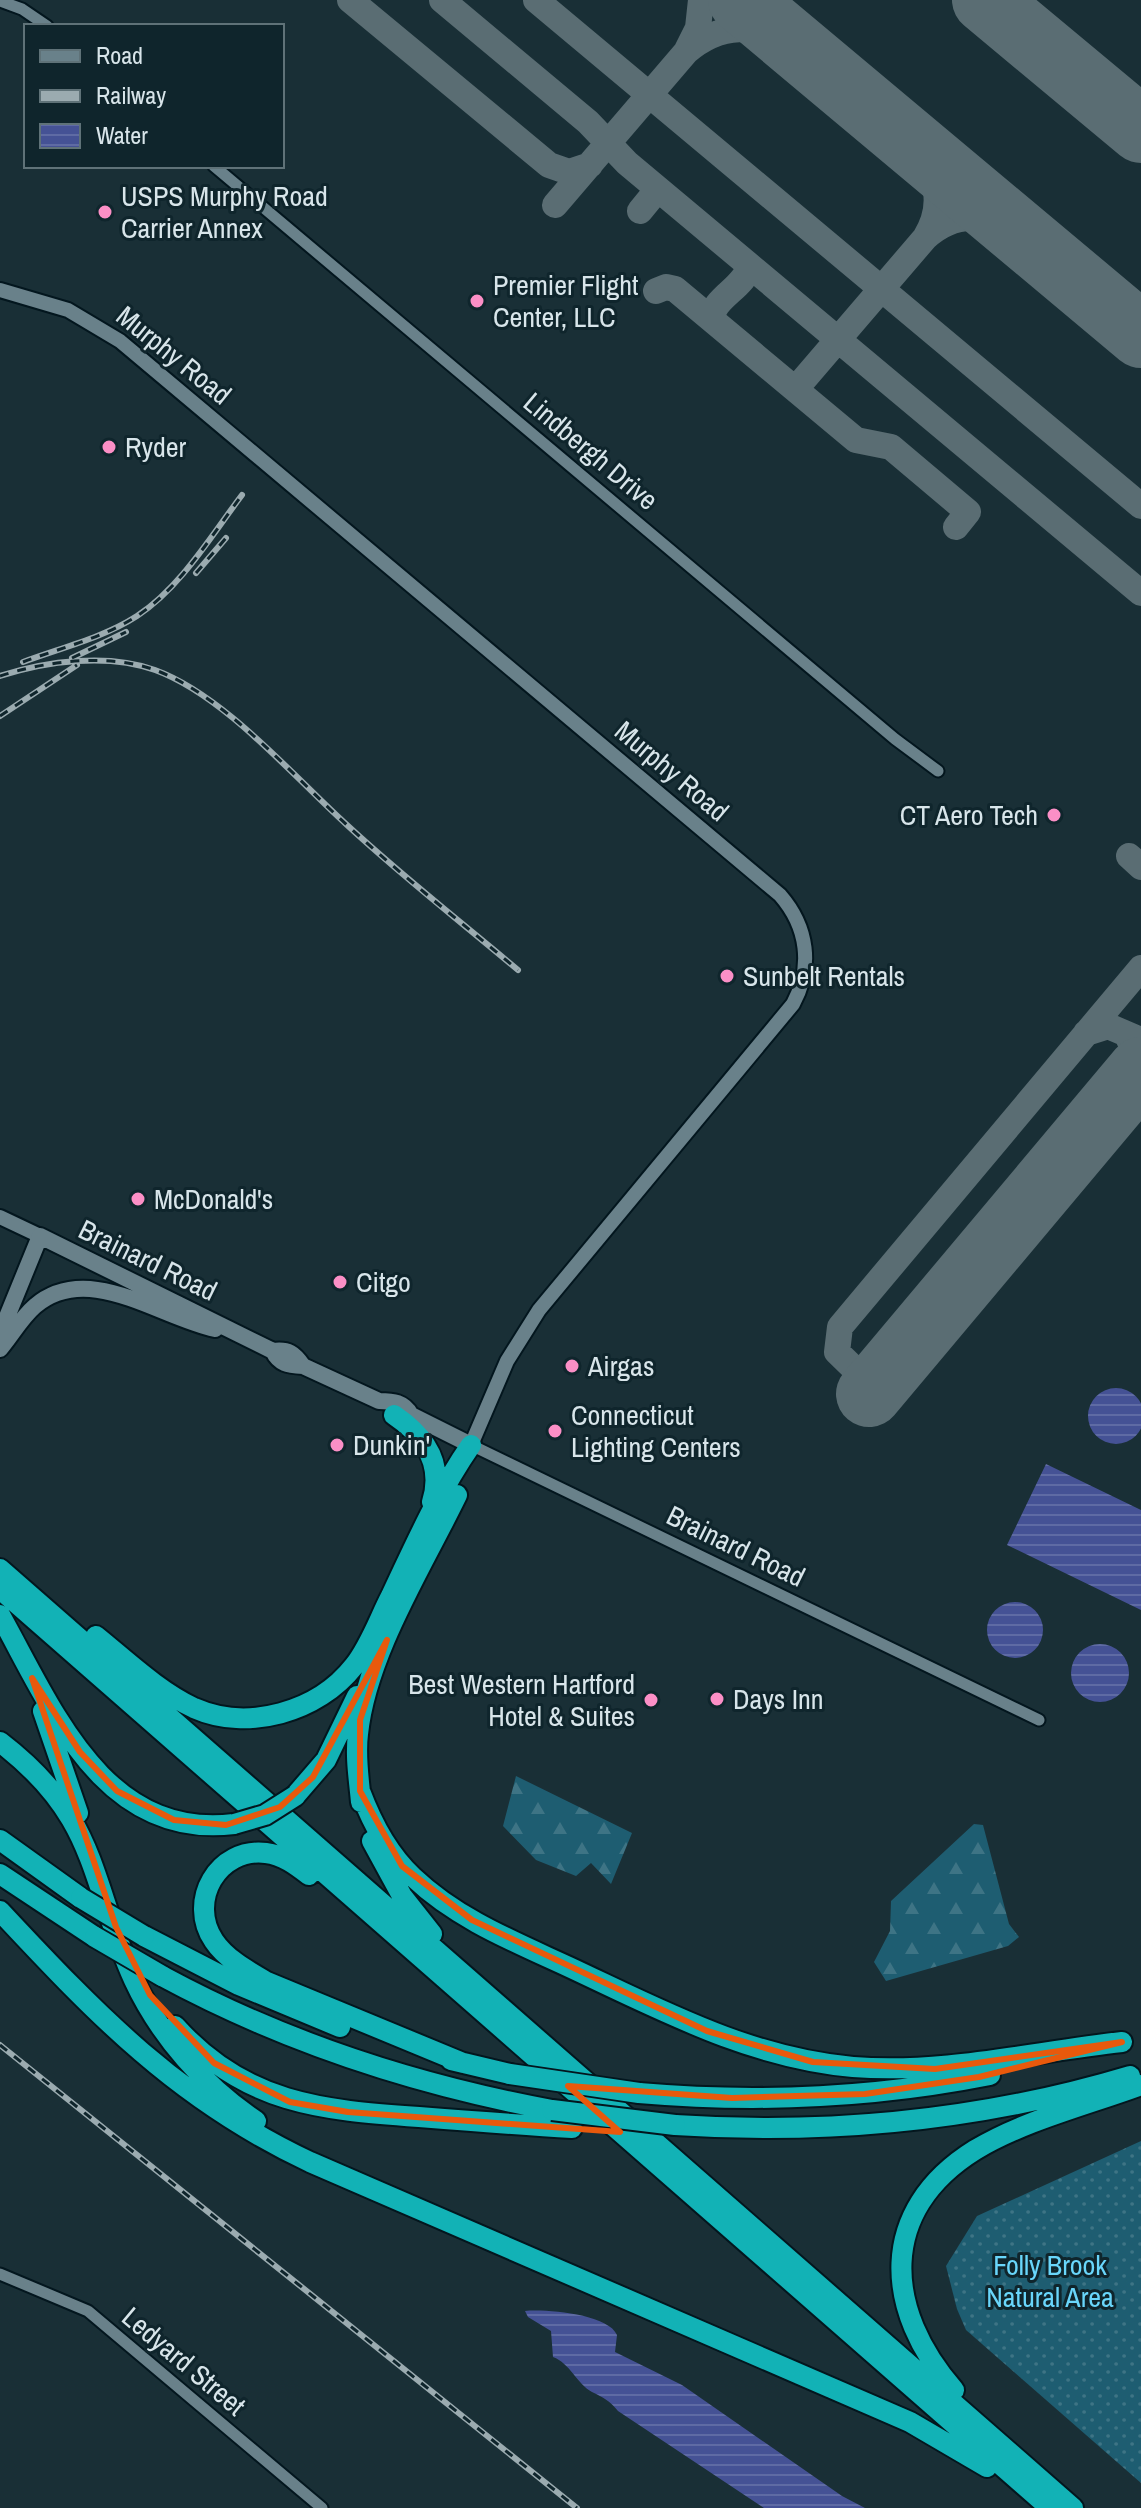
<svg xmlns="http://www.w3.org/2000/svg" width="1141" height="2508" font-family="'Archivo Narrow',sans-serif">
<defs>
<pattern id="grass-dots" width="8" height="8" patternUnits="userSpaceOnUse" patternTransform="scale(2)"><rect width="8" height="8" fill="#1e5d71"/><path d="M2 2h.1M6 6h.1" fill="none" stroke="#3e7485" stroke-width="1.8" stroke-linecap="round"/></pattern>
<pattern id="forest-firs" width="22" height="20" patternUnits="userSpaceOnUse" patternTransform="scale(2)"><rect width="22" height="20" fill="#1e5d71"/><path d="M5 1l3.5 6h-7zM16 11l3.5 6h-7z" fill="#3e7485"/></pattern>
<pattern id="water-rules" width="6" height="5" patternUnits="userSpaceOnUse" patternTransform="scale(2)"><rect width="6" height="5" fill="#455295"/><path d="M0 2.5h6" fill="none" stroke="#5f6ba4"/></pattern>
</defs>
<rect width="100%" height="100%" fill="#192f36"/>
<path fill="url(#grass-dots)" d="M1141 2141V2483L966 2330 957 2309 946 2266 977 2216Z"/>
<path fill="url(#forest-firs)" d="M516 1776 632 1833 611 1884 591 1863 576 1876 536 1860 503 1826Z
M974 1824 983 1825 1009 1924 1019 1937 1008 1946 886 1981 874 1962 890 1931 891 1901Z"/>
<path fill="url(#water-rules)" d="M1088 1416a28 28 0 1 1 56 0a28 28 0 1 1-56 0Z
M1046 1464 1141 1510V1610L1007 1545Z
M987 1630a28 28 0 1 1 56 0a28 28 0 1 1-56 0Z
M1071 1673a29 29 0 1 1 58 0a29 29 0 1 1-58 0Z
M525 2311C546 2309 608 2314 617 2335L615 2352 682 2385 842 2496 865 2508H764L618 2411C609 2400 604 2398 592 2392 577 2384 570 2363 553 2357L551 2331 528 2317Z"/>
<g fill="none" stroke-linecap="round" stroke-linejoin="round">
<path stroke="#5a6d73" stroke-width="26" d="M350 0 549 165 569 172 590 165
M442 0 588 122 627 163 1141 593
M536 0 1141 506
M686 52C721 22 756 24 795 45
M916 146C936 177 946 204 925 238
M555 205 686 52 698 28 701 0
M640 211 658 189
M656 291 666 287 675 289 856 440 891 447 968 512 956 527
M712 320C711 298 747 287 749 265
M799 385 925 238C955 210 987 214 1021 234
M1129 856 1141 867
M1086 1033 1108 1026 1141 1040
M1127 1035 1136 1055 1130 1084
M874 1388 837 1352 840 1327 1141 968"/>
<path stroke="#5a6d73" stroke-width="66" d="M741 0 1141 335
M985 0 1141 130
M869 1394 1141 1070"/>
<g stroke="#03161e" stroke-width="15">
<path id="minor" d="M0 1 22 9 47 26
M214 166 895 739 938 771
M471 1445 1039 1720
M0 2274 88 2311 322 2508"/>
</g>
<g stroke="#03161e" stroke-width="18">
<path id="tertiary" d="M0 290 68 310 120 341 780 895C808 927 813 967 793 1004L539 1310 507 1361 471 1445
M0 1217 40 1236"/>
</g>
<g stroke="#03161e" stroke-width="20">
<path id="secondary" d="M0 1334 40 1236 273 1351C279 1364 288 1365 303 1366L379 1401C393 1401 404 1402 411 1415L471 1445
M0 1349C12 1335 21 1318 35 1306 88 1261 159 1317 215 1329
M273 1351C288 1349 294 1353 303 1366"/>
</g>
<g stroke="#03161e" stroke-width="24">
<path id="motorway" d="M394 1415C425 1436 444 1464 432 1502
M0 1569 1073 2508
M0 1589 1050 2508
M0 1615C52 1708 103 1840 234 1824
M96 1636C127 1661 158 1691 194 1708 248 1732 318 1712 354 1666 370 1646 379 1619 391 1596 415 1545 439 1491 471 1445
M43 1711 78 1813
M0 1742C99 1818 88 1877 134 1980 160 2036 205 2087 256 2121
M360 1791C372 1823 388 1854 413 1877 457 1919 515 1942 569 1967 661 2010 750 2058 853 2067 945 2074 1031 2052 1122 2042
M295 1796 326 1760 357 1696
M361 1802C359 1779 355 1757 358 1734 366 1655 422 1567 457 1495
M0 1840 81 1898
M372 1841 402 1896 432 1934
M0 1874 95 1937
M309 1875C296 1865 283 1855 266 1853 218 1847 187 1901 214 1941 226 1959 248 1971 267 1982L463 2063
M0 1911C97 2015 178 2100 310 2162L910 2422 987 2467
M144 1936 239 1985 340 2027
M162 1976C284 2042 416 2085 552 2110
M175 2026C245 2104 321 2110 419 2117 470 2121 521 2125 572 2128
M451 2060 510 2074
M639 2093C756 2103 874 2098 990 2075
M675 2125C828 2135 983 2120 1130 2076
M954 2390C884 2310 877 2211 975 2150 1025 2120 1087 2105 1141 2085"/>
</g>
<use href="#minor" stroke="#69818a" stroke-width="11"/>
<use href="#tertiary" stroke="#69818a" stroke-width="14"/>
<use href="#secondary" stroke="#69818a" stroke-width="16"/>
<use href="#motorway" stroke="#12b2b6" stroke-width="20"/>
<g stroke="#9babb0" stroke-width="6">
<path id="rail" d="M196 573 226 538
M72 658 126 632
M23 662C60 648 103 638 137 616 181 587 211 536 242 495
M0 676C46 661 108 653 155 670 224 695 293 776 347 825 402 876 461 922 518 970
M0 716 77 665
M0 2045 577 2508"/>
</g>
<use href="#rail" stroke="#0f252c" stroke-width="3" stroke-dasharray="9" stroke-linecap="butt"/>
<g stroke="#03161e" stroke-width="24" stroke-linecap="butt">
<path id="motorway-bridge" d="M234 1824 265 1815 295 1796
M81 1898 144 1936
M95 1937 162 1976
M510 2074 639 2093
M552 2110 675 2125"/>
</g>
<use href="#motorway-bridge" stroke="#12b2b6" stroke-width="20"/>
</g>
<path fill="none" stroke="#e8590c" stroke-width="6" stroke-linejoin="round" d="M387 1640 360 1720V1791L402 1866 472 1920 707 2031 813 2062 935 2069 1122 2042 979 2077 865 2094 732 2098 568 2086 620 2132 348 2112 290 2102 214 2063 150 1995 116 1927 32 1678 80 1752 117 1791 174 1820 226 1825 280 1807 313 1777Z"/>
<g fill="#fb8fc6" stroke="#0f252c" stroke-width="3">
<circle cx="105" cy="212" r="8"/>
<circle cx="477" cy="301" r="8"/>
<circle cx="109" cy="447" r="8"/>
<circle cx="1054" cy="815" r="8"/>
<circle cx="727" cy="976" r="8"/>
<circle cx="138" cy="1199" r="8"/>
<circle cx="340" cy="1282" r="8"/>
<circle cx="572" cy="1366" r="8"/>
<circle cx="555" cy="1431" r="8"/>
<circle cx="337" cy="1445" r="8"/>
<circle cx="717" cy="1699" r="8"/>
<circle cx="651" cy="1700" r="8"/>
</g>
<g text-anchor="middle" stroke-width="6" stroke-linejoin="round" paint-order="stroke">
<g font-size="28" fill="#d8e5ea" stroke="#0f252c" text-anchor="start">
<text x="121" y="206">USPS Murphy Road<tspan x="121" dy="32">Carrier Annex</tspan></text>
<text x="493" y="295">Premier Flight<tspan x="493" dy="32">Center, LLC</tspan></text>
<text x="125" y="457">Ryder</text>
<text x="1038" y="825" text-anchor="end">CT Aero Tech</text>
<text x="743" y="986">Sunbelt Rentals</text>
<text x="154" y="1209">McDonald's</text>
<text x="356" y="1292">Citgo</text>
<text x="588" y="1376">Airgas</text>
<text x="571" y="1425">Connecticut<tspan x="571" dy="32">Lighting Centers</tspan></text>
<text x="353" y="1455">Dunkin'</text>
<text x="635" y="1694" text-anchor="end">Best Western Hartford<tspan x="635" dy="32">Hotel &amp; Suites</tspan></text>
<text x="733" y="1709">Days Inn</text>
</g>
<g font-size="28" fill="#d8e5ea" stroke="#0f252c">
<text transform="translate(174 355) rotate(39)" y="10">Murphy Road</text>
<text transform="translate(591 451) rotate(40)" y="10">Lindbergh Drive</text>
<text transform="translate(672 771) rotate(40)" y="10">Murphy Road</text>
<text transform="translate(148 1260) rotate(26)" y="10">Brainard Road</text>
<text transform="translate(736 1546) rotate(26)" y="10">Brainard Road</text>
<text transform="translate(184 2361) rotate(40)" y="10">Ledyard Street</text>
</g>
<g font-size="28" fill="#69d6fb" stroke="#0f252c">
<text x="1050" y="2275">Folly Brook<tspan x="1050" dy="32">Natural Area</tspan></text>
</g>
</g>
<rect x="24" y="24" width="260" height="144" fill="#0f252c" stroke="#5f7278" stroke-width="2"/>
<rect x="40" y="50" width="40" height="12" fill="#69818a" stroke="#5f7278" stroke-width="2"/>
<text x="96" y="64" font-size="24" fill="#d8e5ea">Road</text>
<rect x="40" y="90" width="40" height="12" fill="#9babb0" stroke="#5f7278" stroke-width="2"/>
<text x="96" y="104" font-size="24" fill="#d8e5ea">Railway</text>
<rect x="40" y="124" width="40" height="24" fill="url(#water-rules)" stroke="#5f7278" stroke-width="2"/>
<text x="96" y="144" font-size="24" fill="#d8e5ea">Water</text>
</svg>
